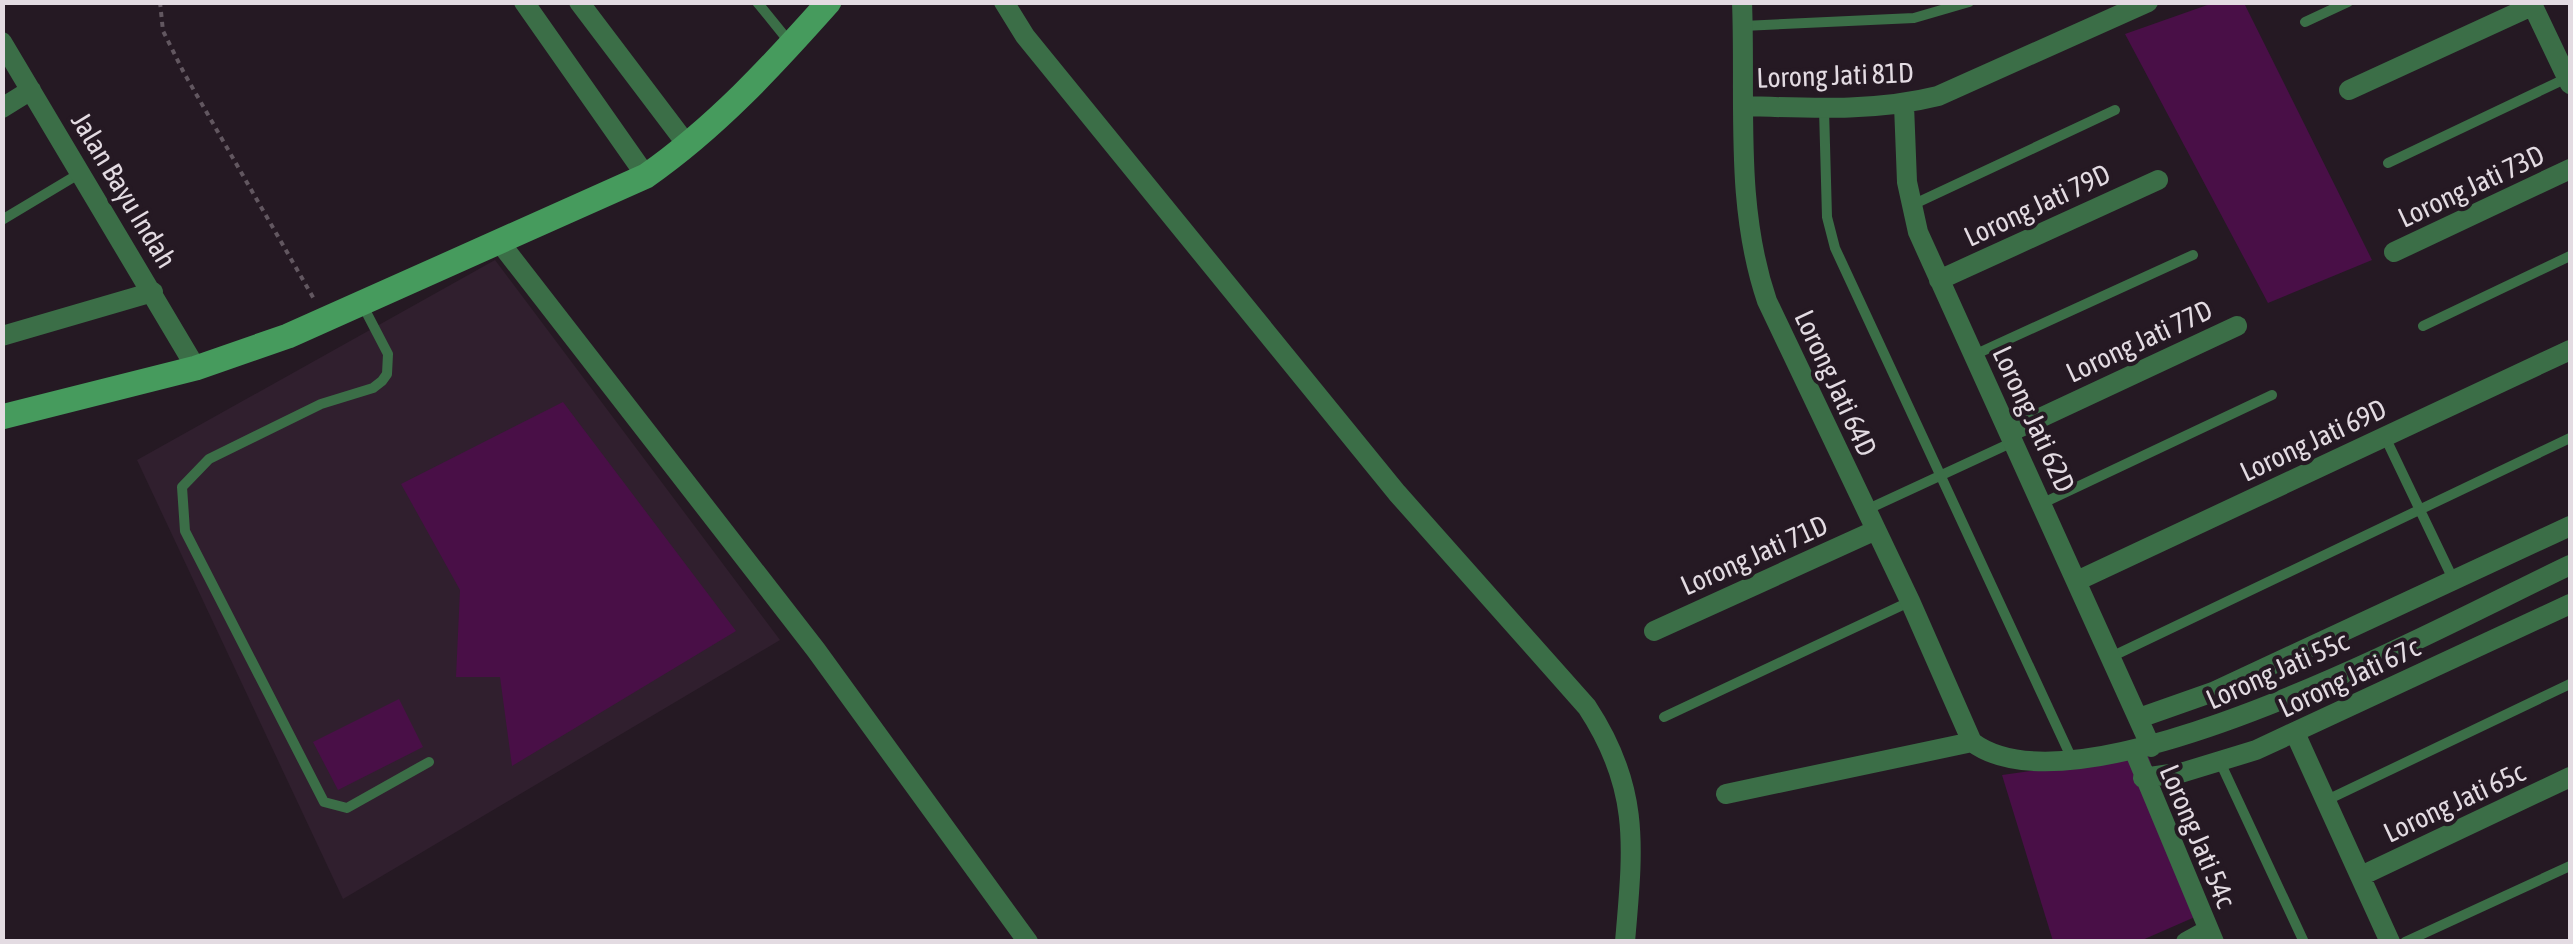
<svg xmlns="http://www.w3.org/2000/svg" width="2573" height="944" font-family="'Asap Condensed',sans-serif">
<rect width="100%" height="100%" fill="#251923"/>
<path fill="#301f2e" d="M495 260 780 640 343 899 137 460Z"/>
<path fill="#490f47" d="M2213 3H2244L2372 260 2268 303 2125 34Z
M563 402 736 631 512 766 500 677H456L460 590 401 484Z
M399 699 423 747 338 790 313 742Z
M2148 755 2204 913 2140 941H2053L2002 775Z"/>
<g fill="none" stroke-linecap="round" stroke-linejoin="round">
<path stroke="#625760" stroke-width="4" stroke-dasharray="5 5" stroke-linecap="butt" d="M160 2 163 31 184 73 314 299"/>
<path stroke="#3b6e47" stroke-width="10" d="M757 2 791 44
M2305 22 2348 2
M1743 26 1914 18 1969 2
M1824 109 1827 217 1835 248 2072 759
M2388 163 2567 78
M1910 206 2115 110
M2 220 82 172
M363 306 388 354 387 374 382 381 373 388 321 404 209 459 182 487 185 531 324 802 347 808 429 762
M2423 326 2570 256
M1974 355 2193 255
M2385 437 2453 579
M2043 503 2272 395
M1866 510 2013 442
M2113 656 2570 438
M1664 717 1909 602
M2220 762 2304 942
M2327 800 2570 684
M2405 942 2570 866"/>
<path stroke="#3b6e47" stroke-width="20" d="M524 2 646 176
M579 2 688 146
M1004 2 1025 36 1397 493 1587 707C1641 789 1633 848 1625 942
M1742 2C1746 103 1734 204 1767 301L1910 601 1972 742C2082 825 2455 619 2570 565
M2531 2 2570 84
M2 42 196 368
M2349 90 2532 6
M1904 105 1907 182 1918 232 2151 747
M1743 106C1808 108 1874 112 1938 96L2148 2
M2 108 31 90
M501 244 816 650 1028 942
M2394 252 2570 169
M1939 280 2158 180
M2 336 153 292
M2010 432 2237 326
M2079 580 2570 350
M1654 631 1876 530
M2142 717 2213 692 2570 526
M2295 733 2390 942
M2134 750 2214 942
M2143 778 2184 772 2256 750 2570 604
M1726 794 1972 742
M2361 876 2570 777
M2186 942 2208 930"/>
<path stroke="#469b5d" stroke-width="25" d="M2 417 196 368 288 336 646 176C716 127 772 66 829 2"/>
</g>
<g text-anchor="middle" stroke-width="8" stroke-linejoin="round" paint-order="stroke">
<g font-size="28" fill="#e3dbe2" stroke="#251923">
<text transform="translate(1835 75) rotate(-2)" y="10">Lorong Jati 81D</text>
<text transform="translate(2471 186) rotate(-25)" y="10">Lorong Jati 73D</text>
<text transform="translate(124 190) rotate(59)" y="10">Jalan Bayu Indah</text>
<text transform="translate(2037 205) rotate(-25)" y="10">Lorong Jati 79D</text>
<text transform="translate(2139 341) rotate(-25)" y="10">Lorong Jati 77D</text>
<text transform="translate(1836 383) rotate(65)" y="10">Lorong Jati 64D</text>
<text transform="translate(2034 419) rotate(65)" y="10">Lorong Jati 62D</text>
<text transform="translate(2313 440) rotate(-25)" y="10">Lorong Jati 69D</text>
<text transform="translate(1754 555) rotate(-24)" y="10">Lorong Jati 71D</text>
<text transform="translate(2277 670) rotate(-24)" y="10">Lorong Jati 55c</text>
<text transform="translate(2349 677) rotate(-25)" y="10">Lorong Jati 67c</text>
<text transform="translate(2454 802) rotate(-25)" y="10">Lorong Jati 65c</text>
<text transform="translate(2198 836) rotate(67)" y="10">Lorong Jati 54c</text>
</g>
</g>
<rect width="2573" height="944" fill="none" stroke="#e3dbe2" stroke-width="10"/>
</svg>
